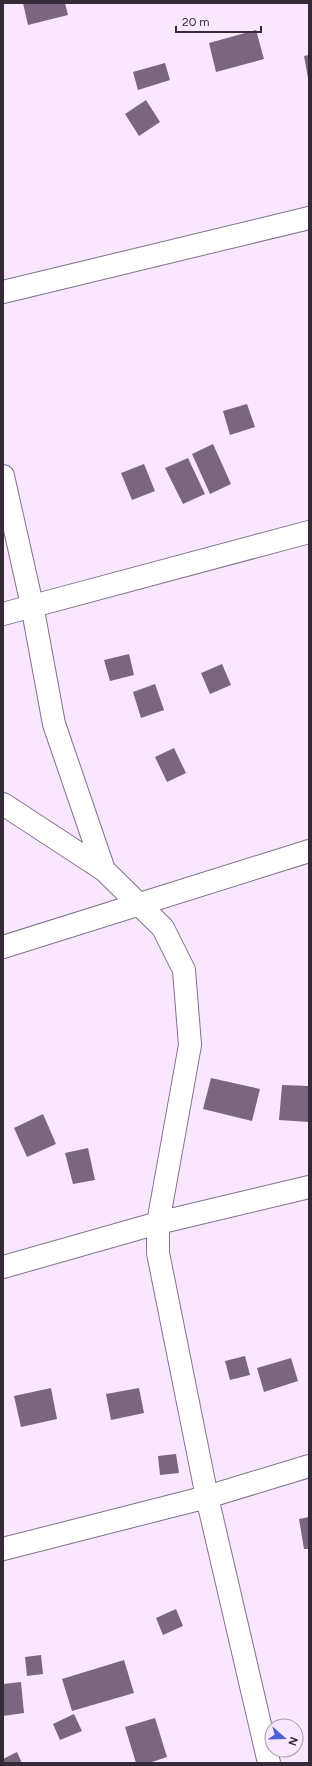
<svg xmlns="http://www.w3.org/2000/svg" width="312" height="1766" font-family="Figtree,sans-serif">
<rect width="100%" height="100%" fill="#f9e6ff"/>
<path fill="#7b6681" d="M23 3H65L68 15 28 25Z
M256 30 264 59 216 72 209 43Z
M309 55V78H308L304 56Z
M165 63 170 80 138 90 133 72Z
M146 100 160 122 139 136 125 114Z
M247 404 255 427 230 435 223 411Z
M213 444 231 484 210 494 192 454Z
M188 458 205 494 183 504 165 468Z
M144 464 155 491 132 500 121 473Z
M129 654 134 675 110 681 104 660Z
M222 664 231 685 210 694 201 673Z
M155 684 164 710 141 718 133 692Z
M174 748 186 773 167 782 155 757Z
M211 1078 260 1089 252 1121 203 1109Z
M282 1085 309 1086V1122L279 1120Z
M43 1114 56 1144 27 1157 14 1128Z
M88 1148 95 1180 73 1184 65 1153Z
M245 1356 250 1375 230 1380 225 1361Z
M291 1358 298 1381 264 1392 257 1368Z
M51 1388 57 1419 21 1427 14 1396Z
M139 1388 144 1413 111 1420 106 1394Z
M176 1454 179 1473 160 1475 158 1456Z
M309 1517V1549H304L299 1519Z
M176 1609 183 1626 163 1635 156 1618Z
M41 1655 43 1674 27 1676 25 1657Z
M124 1660 134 1693 72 1711 62 1679Z
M21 1682 24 1713 3 1716V1684Z
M74 1714 82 1731 60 1740 53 1724Z
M155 1718 167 1757 149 1763H136L125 1727Z
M17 1752 22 1763H3V1759Z"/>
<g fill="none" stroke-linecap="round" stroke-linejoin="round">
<g stroke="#85708c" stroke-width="24">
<path id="minor" d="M3 292 309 218
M3 476 32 605 54 724 104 870 163 928 184 970 190 1045 158 1223V1253L207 1497 269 1763
M3 614 309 532
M3 804 104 870
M3 947 309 851
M3 1267 158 1223 309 1187
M3 1549 207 1497 309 1466"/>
</g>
<use href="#minor" stroke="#fff" stroke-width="22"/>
</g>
<rect width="312" height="1766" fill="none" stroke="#342b36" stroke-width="8"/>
<g transform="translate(284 1738) rotate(110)"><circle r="19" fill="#f9e6ff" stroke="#aa9baf"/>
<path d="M0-3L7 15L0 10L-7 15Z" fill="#4d62d7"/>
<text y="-6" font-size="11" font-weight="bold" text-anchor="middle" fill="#342b36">N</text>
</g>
<path d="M176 26v6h85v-6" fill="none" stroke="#342b36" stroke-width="2"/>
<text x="182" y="26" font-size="12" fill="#342b36" stroke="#f9e6ff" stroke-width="3" paint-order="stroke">20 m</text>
</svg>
